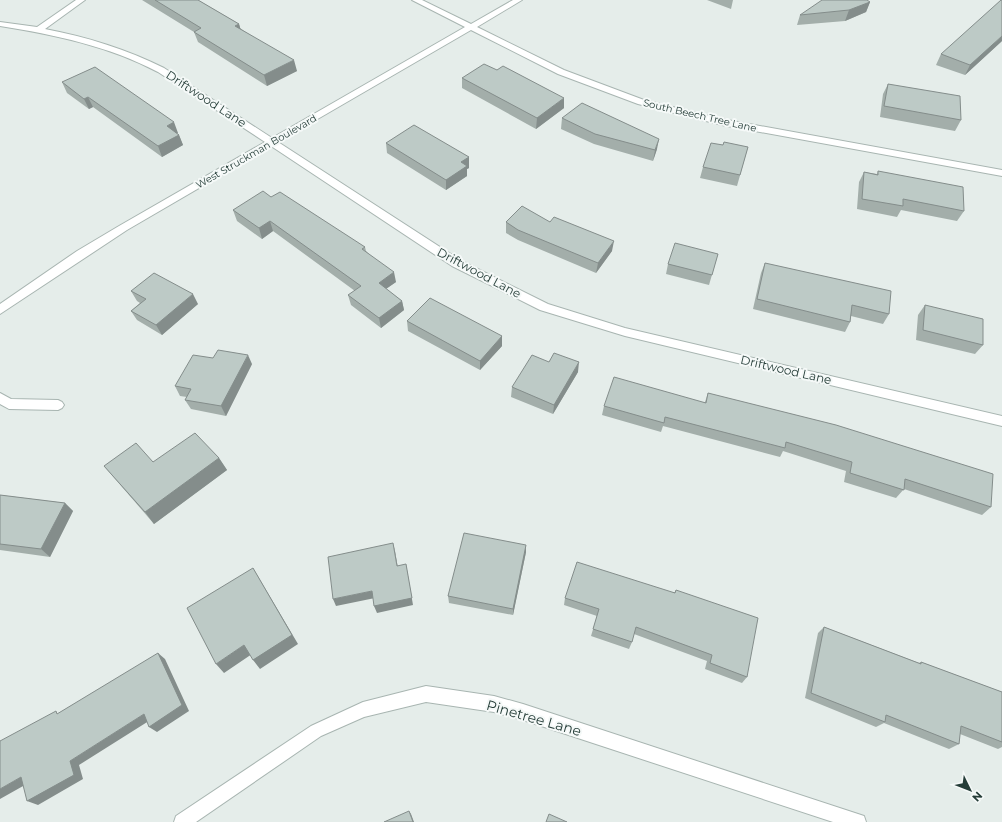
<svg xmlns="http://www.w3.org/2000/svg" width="1002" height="822" font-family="Montserrat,sans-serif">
<rect width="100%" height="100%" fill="#e5edea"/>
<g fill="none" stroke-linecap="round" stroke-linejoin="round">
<g stroke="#a8b5b1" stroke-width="2">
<path id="street" d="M76 0H85L45 29C87 37 126 49 164 68L272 138 465 27 412 0H422L471 24 513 0H522L477 27 564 70 644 100 722 119 1002 170V176L722 125 638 104 558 74 471 30 278 142 460 260 548 304 625 328 1002 416V426L625 336 540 310 452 266 271 146 127 230 0 314V304L77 251 119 226 265 142 158 72C108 46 56 35 0 26V22L37 27Z
M0 393 11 399 58 400 62 402 64 405 62 408 58 410 9 409 0 404Z
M426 686 494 696 523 704 858 814 864 816 866 822H833L523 720 494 712 426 702 364 717 321 736 196 822H174L176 816 311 726 363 702Z"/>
</g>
<use href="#street" fill="#fff" fill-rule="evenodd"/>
</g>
<path fill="#a3aeaa" d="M142 0H198L239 24 240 28 297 71 267 86 198 42 194 32Z
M707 0H733L731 9Z
M870 2 866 12 845 21 797 25 800 15Z
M1002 41 965 75 936 65 941 54Z
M462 78 564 108 536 129 462 88Z
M62 82 178 133H177L179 135 183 145 162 157 93 107 89 109 67 93Z
M888 84 961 120 955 131 880 117 883 94Z
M562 118 657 149 653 161 594 144 561 129Z
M386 143 469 157V168L467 169V176L446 190 387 153Z
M723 145 748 147 737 186 700 178 703 167Z
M878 171 964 211 957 221 901 210 897 217 857 209 859 182 864 172 877 174Z
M271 197 365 247 366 251 396 282 386 289 402 301 404 310 381 328 351 305 348 295 355 291 273 231 262 239 237 221 233 210Z
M506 222H550L612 251 596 273 518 240 506 233Z
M718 254 709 285 666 274 668 264Z
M765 263 889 314 883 324 851 316 850 322 845 332 753 309 761 273Z
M131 291 198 304 162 335 137 320 131 311 140 303 137 301Z
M925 305 983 345 975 354 916 340 918 315Z
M407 321 502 336V346L480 370 408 331Z
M549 362 578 372 553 414 511 397 512 387Z
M252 364 226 416 191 409 185 400 187 397 180 396 175 386Z
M708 393 991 507 982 515 904 489 896 498 844 482 846 471 783 451 780 457 663 426 661 432 602 415 604 406 705 402Z
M219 458 227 470 154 524 104 466Z
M0 495 65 503 73 511 50 557 0 550Z
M526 545V552L513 615 449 603 448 596Z
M676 590 747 677 742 683 705 669 707 661 634 634 632 642 629 649 591 636 597 616 564 605 565 598 675 592Z
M824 627 919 663 921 662 1002 692V747L998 749 960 734 959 744 949 749 884 723 876 727 805 698 818 633Z"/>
<path fill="#848d8b" d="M870 2 866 12 845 21 849 10Z
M239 24 242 34 235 26Z
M1002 36V41L965 75 970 65Z
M294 60 297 71 267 86 264 75Z
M88 97 93 107 89 109 84 99Z
M564 98V108L536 129 537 118Z
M174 122 178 133 171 136 167 126Z
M179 135 183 145 162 157 158 146Z
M659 139 657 149 653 161 655 150Z
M469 157V168L467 169V176L446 190V180L461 162Z
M270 221 273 231 262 239 259 228Z
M614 241 612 251 596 273 598 263Z
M394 272 396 282 380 293 379 283Z
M193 294 198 304 162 335 156 325Z
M402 301 404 310 381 328 379 318Z
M502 336V346L480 370V361Z
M248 355 252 364 226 416 221 406Z
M579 362 578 372 553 414 554 405Z
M219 458 227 470 154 524 145 512Z
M65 503 73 511 50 557 41 549Z
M393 543 395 551 399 574 397 566Z
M526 545V552L513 615V609Z
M406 564 413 605 377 613 374 606Z
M253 568 298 644 260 669 253 660Z
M372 591 375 598 336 606 333 599Z
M244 645 252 654 224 673 216 664Z
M158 653 165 659 189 711 157 732 149 727Z
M144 714 152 719 79 765 83 779 38 805 27 801 70 761Z
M21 777 32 781 0 799V789Z
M409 811 411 814 414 822H413Z"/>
<path fill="#bdcac6" stroke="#848d8b" d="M155 0H198L239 24 235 26 294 60 264 75 194 32 201 28Z
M822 0H867L870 2 849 10 800 15Z
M1001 0H1002V36L970 65 941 54Z
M484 64 497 70 503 66 564 98 537 118 462 78Z
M95 67 174 122 167 126 179 135 158 146 88 97 84 99 62 82Z
M888 84 960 96 961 120 884 106Z
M582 103 659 139 655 150 595 134 562 118Z
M414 125 469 157 461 162 467 166 446 180 386 143Z
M724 142 748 147 740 175 703 167 711 143 723 145Z
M878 171 963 187 964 211 903 199V206L862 199 864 172 878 175Z
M263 191 271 197 280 192 365 247 362 249 394 272 379 283 402 301 379 318 348 295 361 286 270 221 259 228 233 210Z
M522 206 550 222 554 217 614 241 598 263 518 230 506 222Z
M675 243 718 254 712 275 668 264Z
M765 263 891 291 889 314 852 305 850 322 757 299Z
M154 273 193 294 156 325 131 311 146 299 131 291Z
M430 298 502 336 480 361 407 321Z
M925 305 983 319V345L923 330Z
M218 350 248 355 221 406 185 400 191 389 175 386 193 355 213 358Z
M554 353 579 362 554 405 512 387 532 355 549 362Z
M614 377 706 403 708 393 836 425 993 474 991 507 905 479 904 490 850 473 852 462 786 442 785 448 665 417 664 423 604 406Z
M195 433 219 458 145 512 104 466 136 443 153 462Z
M0 495 65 503 41 549 0 544Z
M464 533 526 545 513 609 448 596Z
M393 543 397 566 406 564 412 598 374 606 372 591 333 599 328 557Z
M577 562 675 593 676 590 758 618 747 677 710 663 712 655 636 627 632 642 593 629 599 609 565 598Z
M253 568 292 635 253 660 244 645 216 664 187 608Z
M824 627 921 664V662L1002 692V742L961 726 959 744 886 715 885 722 811 693Z
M158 653 182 705 149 727 144 714 70 761 74 775 27 801 21 777 0 789V741L56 711 57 714Z
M409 811 413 822H384Z
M549 814 567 822H546Z"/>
<g text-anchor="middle" stroke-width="4" stroke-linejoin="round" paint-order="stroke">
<g font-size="10" fill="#253d38" stroke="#f5f9f8">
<text transform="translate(700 115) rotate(13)" y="4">South Beech Tree Lane</text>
<text transform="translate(256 151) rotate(-30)" y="4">West Struckman Boulevard</text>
</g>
<g font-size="12" fill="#253d38" stroke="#f5f9f8">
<text transform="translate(206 99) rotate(33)" y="4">Driftwood Lane</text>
<text transform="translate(479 273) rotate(28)" y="4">Driftwood Lane</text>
<text transform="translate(786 370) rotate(13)" y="4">Driftwood Lane</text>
</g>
<g font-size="14" fill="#253d38" stroke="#f5f9f8">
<text transform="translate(534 718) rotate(16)" y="5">Pinetree Lane</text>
</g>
</g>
<g transform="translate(970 790) rotate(133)" stroke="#f5f9f8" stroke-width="3" paint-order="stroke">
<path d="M0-3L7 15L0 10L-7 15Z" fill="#253d38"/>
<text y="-6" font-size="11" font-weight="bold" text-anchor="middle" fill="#253d38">N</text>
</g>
</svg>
